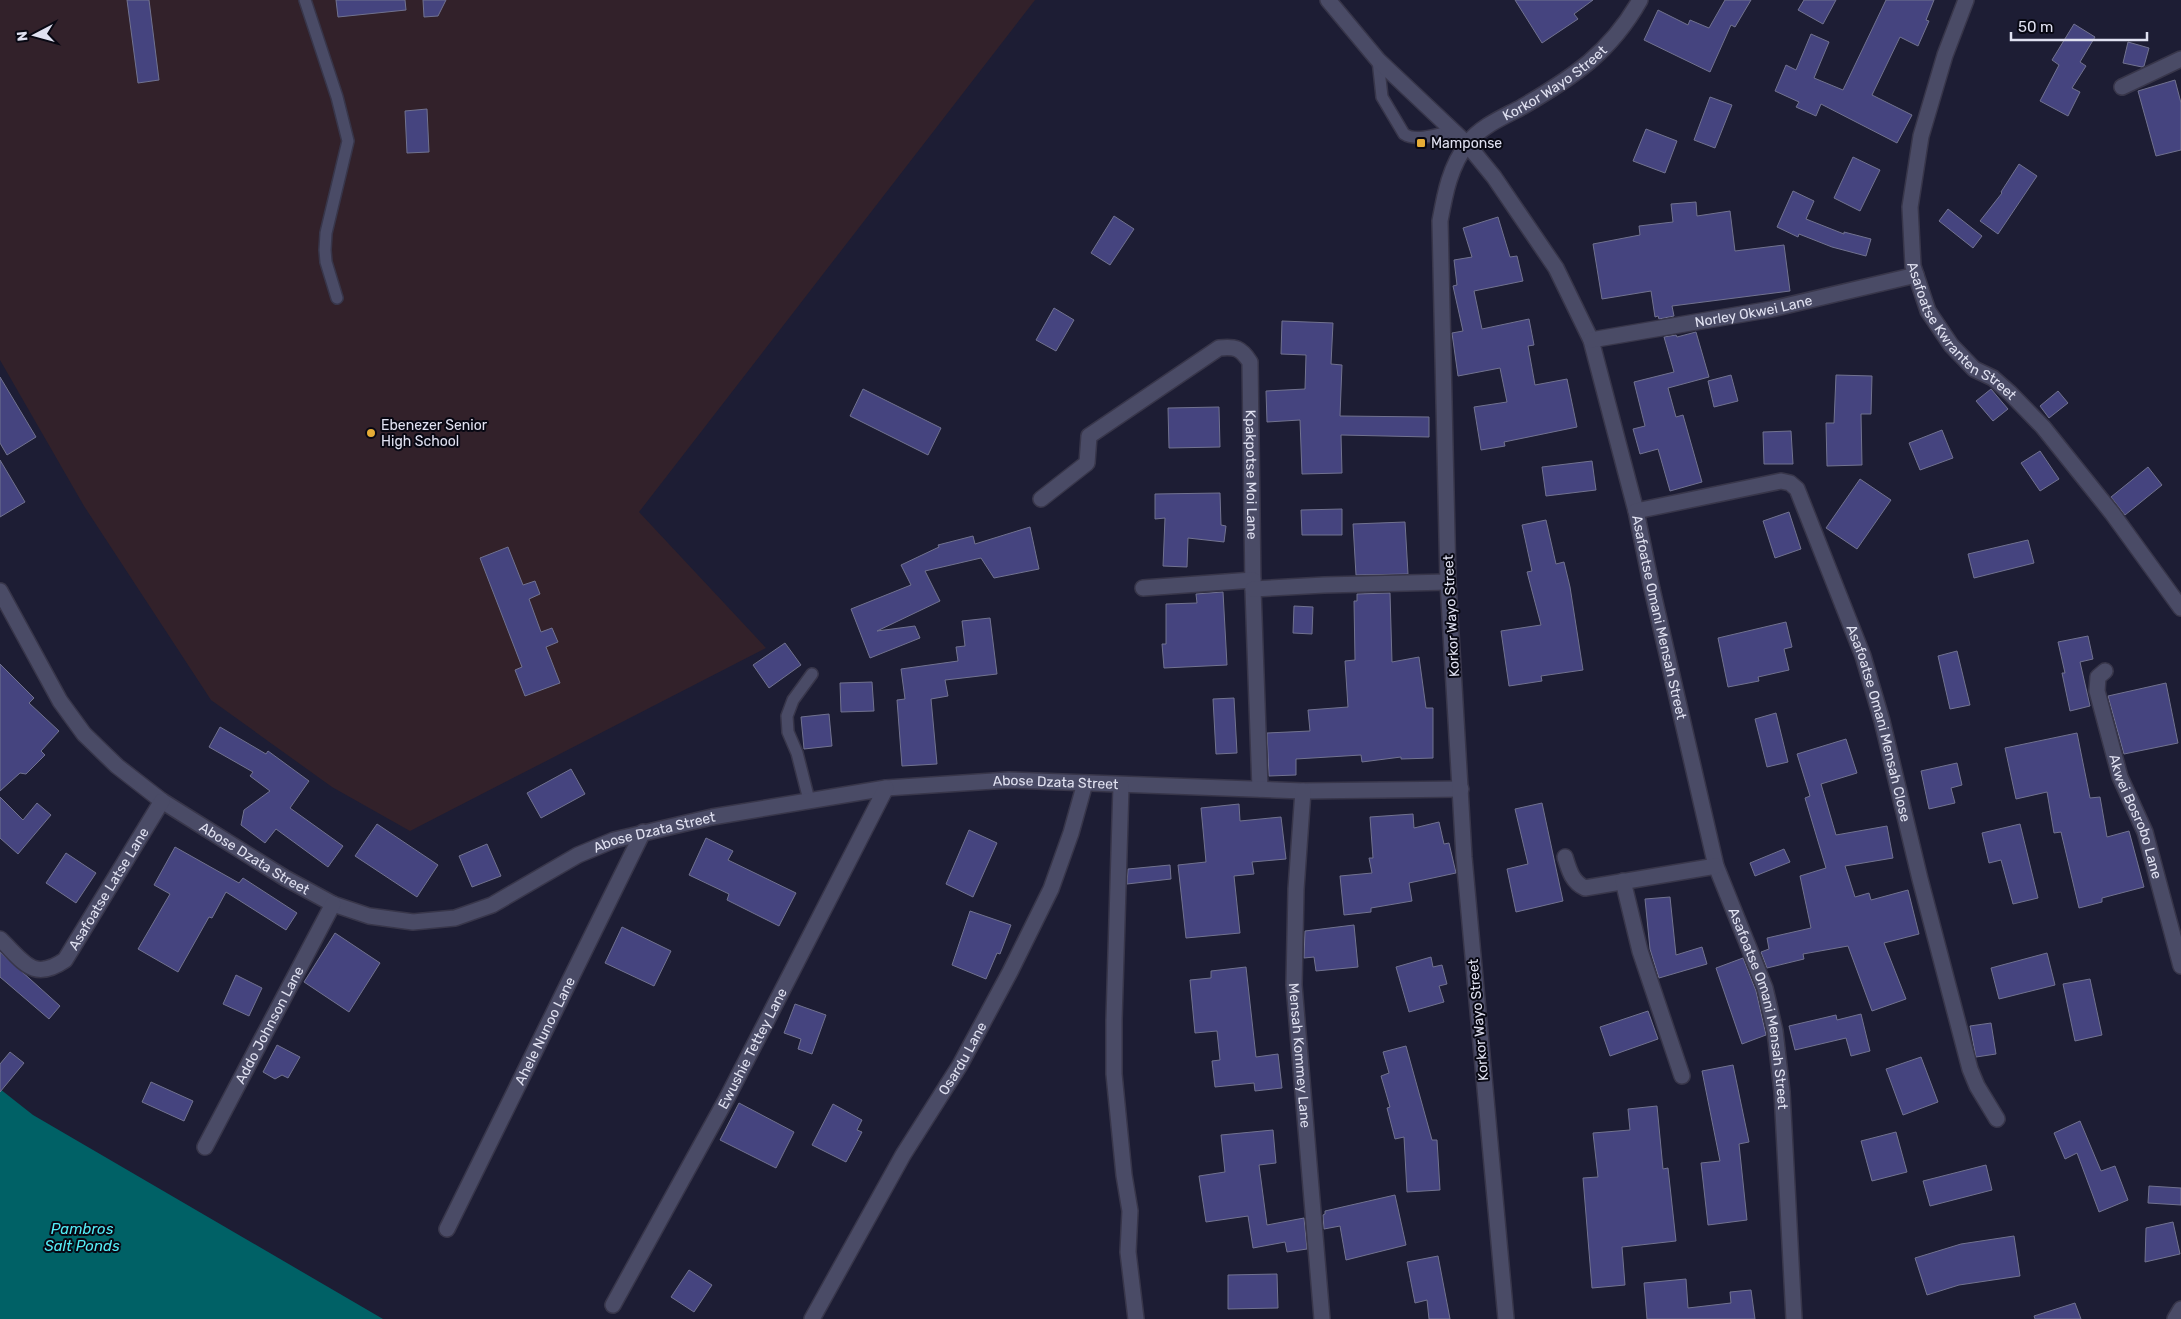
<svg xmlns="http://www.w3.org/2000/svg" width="2181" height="1319" font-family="Rubik,sans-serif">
<rect width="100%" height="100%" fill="#1d1d34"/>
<path fill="#32212a" d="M0 0H1035L639 512 766 648 410 831 332 787 211 700 84 506 0 360Z"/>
<path fill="#006166" d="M0 1089 33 1115 383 1319H0Z"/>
<path fill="#45447f" stroke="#71728f" d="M127 0H149L159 80 138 83Z
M336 0H405L406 10 338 17Z
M423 0H446L438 16 424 17Z
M1515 0H1593L1574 14 1578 19 1542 43Z
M1725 0H1751L1735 27 1731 25 1710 72 1644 40 1658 10 1688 25 1690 20 1709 28Z
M1804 0H1836L1823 24 1798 10Z
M1886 0H1934L1926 20 1929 21 1918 46 1900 37 1872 95 1912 115 1897 143 1821 104 1816 116 1796 107 1799 102 1775 91 1786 65 1796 70 1811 34 1829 42 1814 78 1843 90Z
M2074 24 2095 37 2080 62 2086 66 2072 88 2080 92 2068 116 2040 101 2059 65 2052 60Z
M2128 42 2149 48 2144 66 2142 67 2123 63Z
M2175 80 2181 103V150L2156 156 2138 91Z
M1710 97 1732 105 1715 148 1694 140Z
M427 109 429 152 407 153 405 111Z
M1646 129 1677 141 1665 173 1633 161Z
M1853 157 1880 170 1860 211 1834 198Z
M2019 164 2037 176 1998 234 1980 221 2002 193 2001 192Z
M1793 191 1814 201 1806 219 1844 234V232L1871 239 1866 256 1832 247 1799 234 1798 237 1777 227Z
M1696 202 1697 216 1730 211 1735 251 1784 245 1790 291 1672 306 1674 316 1659 319 1658 316 1655 317 1651 291 1602 299 1593 244 1640 235 1639 226 1673 222 1671 204Z
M1948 209 1982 236 1973 248 1939 221Z
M1114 216 1134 229 1110 265 1091 253Z
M1498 217 1510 257 1517 256 1523 281 1474 291 1482 329 1529 319 1534 345 1528 346 1535 385 1567 379 1577 427 1504 442 1505 446 1481 450 1474 407 1507 402 1500 368 1458 376 1452 333 1463 331 1453 286 1457 285 1454 260 1472 257 1463 228Z
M1054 308 1074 320 1056 351 1036 340Z
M1282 321 1333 323 1331 364 1342 365 1340 416 1429 417V437L1341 435 1342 473 1302 474 1300 420 1267 422 1266 391 1305 389 1306 355 1281 354Z
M1696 332 1709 377 1668 388 1676 417 1683 415 1702 482 1670 491 1658 449 1640 454 1633 429 1645 426 1634 382 1674 372 1664 337 1676 335 1677 337Z
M1731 375 1738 401 1714 407 1708 381Z
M1836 375 1872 376 1871 414H1861L1862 465 1827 466 1826 423H1834Z
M0 377 36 437 7 455 0 443Z
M863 389 941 428 928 455 850 416Z
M1991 389 2008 409 1993 421 1976 401Z
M2058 391 2068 403 2049 418 2040 406Z
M1219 407 1220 447 1169 448 1168 408Z
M1942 430 1953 458 1920 470 1909 443Z
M1791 431 1793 464H1764L1763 432Z
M2040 451 2059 479 2040 491 2021 463Z
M0 460 25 502 0 517Z
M1592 461 1596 490 1546 496 1542 467Z
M2148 467 2162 485 2125 515 2111 497Z
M1860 479 1891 500 1857 549 1826 528Z
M1220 493 1221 525 1226 526 1224 542 1188 538 1187 567 1163 566 1165 518 1155 519V494Z
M1342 509V535H1302L1301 510Z
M1789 512 1801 549 1775 558 1763 521Z
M1546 520 1556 564 1564 562 1570 587 1583 670 1541 676 1542 681 1509 686 1501 631 1541 625 1527 572 1532 571 1522 525Z
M1405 522 1408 574 1356 575 1353 524Z
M1030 527 1039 569 994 578 981 558 925 571 940 601 877 631 915 626 920 638 870 658 851 609 911 585 901 565 939 547 938 545 973 536 975 544Z
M2028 540 2034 563 1974 578 1968 554Z
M508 547 523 585 535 581 540 594 529 599 541 632 552 628 558 642 546 647 560 683 525 696 515 670 522 667 480 558Z
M1223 592 1227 665 1164 668 1162 644H1166V604L1197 603 1196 594Z
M1390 593 1392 662 1419 657 1426 708H1433V758L1401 759V757L1362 762 1361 755 1296 759V775L1269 776 1267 733 1310 731 1308 710 1348 707 1345 661 1355 660 1354 601H1357V594Z
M1294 606 1313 607 1312 634 1293 633Z
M990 618 997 674 945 680 948 696 931 699 937 764 902 766 897 700 905 699 901 669 958 661 956 647 965 646 962 621Z
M1786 622 1792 647 1784 649 1789 670 1758 677 1759 681 1728 687 1718 638Z
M2088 636 2093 659 2080 662 2090 706 2070 711 2062 673H2065L2058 642Z
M785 643 801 665 769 688 753 665Z
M1957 651 1970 705 1950 709 1938 656Z
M0 664 34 698 29 703 59 731 41 751 45 755 26 774 20 773 0 791Z
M872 682 874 711 841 712 840 683Z
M2166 683 2178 743 2124 754 2108 696Z
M1234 698 1237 753 1216 754 1213 699Z
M1776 713 1788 762 1767 767 1755 719Z
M829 714 832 746 804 749 801 717Z
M220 727 266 754 268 751 309 781 290 808 343 846 328 867 276 829 265 843 241 825 244 810 270 791 250 776 253 772 209 747Z
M2077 733 2090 798 2100 797 2107 837 2129 831 2144 887 2102 898V902L2079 908 2061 832 2054 833 2047 792 2016 799 2005 748Z
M1846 739 1857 773 1821 784 1836 835 1887 826 1893 858 1845 866 1855 897 1869 893 1871 900 1908 890 1919 934 1884 943 1906 999 1872 1011 1848 946 1803 954 1804 959 1767 968 1761 952 1769 949 1767 938 1811 928 1800 876 1826 868 1805 798 1810 796 1797 754Z
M1957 763 1962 785 1951 788 1955 803 1929 809 1921 771Z
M571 769 585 794 541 818 527 793Z
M0 797 23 820 37 803 51 815 18 854 0 838Z
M1542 803 1563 901 1516 912 1507 869 1528 864 1515 809Z
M1239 804 1240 821 1281 817 1286 859 1252 862 1254 874 1234 876 1240 933 1186 938 1178 865 1206 862 1201 808Z
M1413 814 1414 828 1439 822 1444 844 1449 843 1456 873 1409 883 1412 901 1371 908V912L1344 915 1340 876 1372 873 1369 858H1373L1370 817Z
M377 824 438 865 417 897 355 856Z
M2020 824 2038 898 2013 904 2001 860 1989 863 1982 833Z
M969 830 997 843 973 897 946 884Z
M706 838 733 851 728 860 796 893 779 926 727 900 729 894 689 875Z
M487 844 501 876 472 887 459 856Z
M175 847 239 883 243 878 297 913 286 930 226 892 212 918 209 917 178 972 138 949 170 894 154 885Z
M1784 849 1790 862 1755 876 1750 863Z
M66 853 96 873 76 903 46 883Z
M1170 865 1171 879 1127 884 1128 869Z
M1670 897 1676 955 1702 947 1707 964 1659 978 1650 949 1645 899Z
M970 911 1011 925 1000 954 997 953 986 979 952 965Z
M1354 925 1358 967 1316 971 1314 957 1304 958 1305 931Z
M622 927 671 951 654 986 605 963Z
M335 933 380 963 349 1012 304 982Z
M0 952 60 1006 49 1019 0 977Z
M2047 953 2055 985 1999 999 1991 968Z
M1431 957 1433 967 1442 965 1447 984 1439 986 1444 1002 1409 1012 1396 967Z
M1743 958 1756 991 1766 1035 1742 1044 1716 968Z
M1246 967 1256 1057 1278 1054 1282 1088 1255 1091 1254 1083 1215 1087 1212 1061 1220 1060 1217 1031 1195 1033 1190 980 1211 978V971Z
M236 975 262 988 249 1016 223 1004Z
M2090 979 2102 1035 2075 1041 2063 984Z
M795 1004 826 1015 812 1054 798 1049 801 1039 784 1033Z
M1648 1011 1658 1039 1610 1056 1600 1027Z
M1861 1014 1870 1051 1851 1056 1846 1038 1795 1050 1789 1026 1836 1015 1837 1020Z
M1991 1023 1996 1054 1976 1057 1970 1026Z
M277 1045 300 1057 288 1078 282 1075 275 1079 263 1072Z
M1406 1046 1432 1140H1437L1440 1190 1407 1192 1404 1137 1395 1139 1387 1108 1390 1107 1381 1076 1389 1073 1383 1052Z
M10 1052 24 1063 0 1092V1064Z
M1921 1057 1938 1102 1903 1115 1886 1069Z
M1733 1065 1749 1142 1739 1144 1747 1220 1708 1225 1701 1163 1720 1161 1702 1071Z
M151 1082 193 1101 184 1121 142 1102Z
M739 1103 794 1132 776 1168 720 1140Z
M833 1104 862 1120 857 1130 862 1132 846 1162 812 1145Z
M1657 1106 1663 1169 1668 1168 1676 1241 1622 1247 1625 1285 1592 1288 1583 1178 1598 1177 1593 1133 1630 1130 1628 1109Z
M2080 1121 2101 1171 2115 1166 2128 1200 2099 1212 2077 1153 2065 1159 2054 1133Z
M1273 1130 1276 1163 1259 1165 1267 1225 1304 1218 1307 1249 1287 1252 1285 1242 1253 1248 1248 1216 1206 1222 1199 1176 1225 1172 1221 1135Z
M1896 1132 1907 1172 1872 1181 1861 1141Z
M1986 1165 1992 1190 1930 1206 1923 1181Z
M2149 1186 2181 1188V1205L2148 1203Z
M1395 1195 1406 1245 1346 1260 1340 1226 1324 1229 1323 1215 1325 1214V1211Z
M2173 1222 2180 1254 2145 1262 2146 1228Z
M2014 1236 2020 1276 1959 1285 1927 1295 1915 1258 1961 1244Z
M1438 1256 1450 1319H1429L1427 1300 1415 1303 1407 1262Z
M689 1270 712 1285 694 1312 671 1297Z
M1277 1274 1278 1308 1228 1309V1275Z
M1686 1279 1688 1308 1731 1303 1730 1292 1751 1290 1755 1319H1647L1644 1283Z
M2075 1303 2081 1319H2035L2034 1316Z"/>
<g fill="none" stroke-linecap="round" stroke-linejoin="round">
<g stroke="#38364a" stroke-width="14">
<path id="lane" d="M305 0 337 97 348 141 326 233 325 250 326 262 337 298
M1378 60 1382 97 1404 134C1416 142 1439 134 1452 131
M809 800 797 753 788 732 787 716 793 700 812 674"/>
</g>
<g stroke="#38364a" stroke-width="18">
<g id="street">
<path id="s1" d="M1328 0 1378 60 1467 144 1494 177 1556 268 1591 340 1636 511 1652 589 1716 866 1765 988 1775 1031 1782 1092 1794 1319"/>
<path id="s2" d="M1966 0 1945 55 1921 136 1910 207 1913 266 1928 311 1951 345 1974 369 1993 378 2010 393 2043 427 2112 513 2181 608"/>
<path d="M2122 87 2181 59"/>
<path id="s3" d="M1591 340 1772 309 1916 275"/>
<path id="s4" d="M1041 499 1087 463 1089 436 1219 348C1235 346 1241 348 1250 362L1253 589 1260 789"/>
<path id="s5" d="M1636 511 1781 481 1790 483 1797 489 1863 656 1882 721 1920 879 1970 1069 1977 1086 1997 1119"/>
<path d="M1143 588 1253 580"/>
<path d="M1253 589 1324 585 1448 582"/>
<path id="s6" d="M0 591 60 701 84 734 117 766 162 801 285 878 333 904 369 916 413 922 455 918 492 905 578 855 614 840 712 817 886 788 1009 780 1303 791 1461 789"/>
<path id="s7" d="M2105 671 2098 677 2097 691 2120 777 2145 832 2181 966"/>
<path d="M1121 786 1114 1020V1074L1124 1175 1130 1211 1128 1252 1136 1319"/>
<path id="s8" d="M1303 791 1296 889 1294 985 1322 1319"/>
<path d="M1565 857C1569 870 1572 882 1585 888L1716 866"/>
<path d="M1623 881 1640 951 1682 1076"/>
<path id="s9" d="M0 939C24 962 33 982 65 960L162 801"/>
<path id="s10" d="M205 1147 333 904"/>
<path id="s11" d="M447 1229 643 832"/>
<path id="s12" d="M613 1305 727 1098 886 788"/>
<path id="s13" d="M812 1319 903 1155 960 1065 1010 972 1051 889 1071 833 1085 783"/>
<path id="s14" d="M1506 1319 1464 857 1448 582 1440 221C1445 193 1450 166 1468 143 1481 126 1504 117 1522 107 1573 77 1610 53 1640 0"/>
<path d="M2175 1319 2181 1309"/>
</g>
</g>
<use href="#lane" stroke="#4a4b66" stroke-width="11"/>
<use href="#street" stroke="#4a4b66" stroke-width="15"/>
</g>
<g fill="#e6ac36" stroke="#080813" stroke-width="2">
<rect x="1416" y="138" width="10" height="10" rx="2.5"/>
<circle cx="371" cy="433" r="5"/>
</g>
<g text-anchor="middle" stroke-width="4" stroke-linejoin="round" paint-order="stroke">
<g font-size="14" fill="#e0e1f1" stroke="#080813">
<text dy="5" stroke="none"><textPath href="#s14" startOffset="1290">Korkor Wayo Street</textPath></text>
<text dy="5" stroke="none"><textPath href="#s3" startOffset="165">Norley Okwei Lane</textPath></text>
<text dy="5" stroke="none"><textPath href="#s2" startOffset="358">Asafoatse Kwranten Street</textPath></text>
<text dy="5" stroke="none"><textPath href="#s4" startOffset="392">Kpakpotse Moi Lane</textPath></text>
<text transform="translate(1451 616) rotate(-93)" y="5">Korkor Wayo Street</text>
<text dy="5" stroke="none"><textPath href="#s1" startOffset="719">Asafoatse Omani Mensah Street</textPath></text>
<text dy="5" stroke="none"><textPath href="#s5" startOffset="415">Asafoatse Omani Mensah Close</textPath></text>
<text dy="5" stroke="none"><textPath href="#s6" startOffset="1218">Abose Dzata Street</textPath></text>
<text dy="5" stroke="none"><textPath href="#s7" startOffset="155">Akwei Bosrobo Lane</textPath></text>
<text dy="5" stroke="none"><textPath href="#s6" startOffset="812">Abose Dzata Street</textPath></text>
<text dy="5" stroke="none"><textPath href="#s6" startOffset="378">Abose Dzata Street</textPath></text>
<text dy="5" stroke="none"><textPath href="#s9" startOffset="162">Asafoatse Latse Lane</textPath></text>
<text dy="5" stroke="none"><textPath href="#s1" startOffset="1124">Asafoatse Omani Mensah Street</textPath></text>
<text transform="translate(1478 1020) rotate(-95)" y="5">Korkor Wayo Street</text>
<text dy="5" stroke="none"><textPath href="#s10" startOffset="138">Addo Johnson Lane</textPath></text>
<text dy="5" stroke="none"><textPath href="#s11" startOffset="221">Ahele Nunoo Lane</textPath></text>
<text dy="5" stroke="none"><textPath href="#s12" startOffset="292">Ewushie Tettey Lane</textPath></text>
<text dy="5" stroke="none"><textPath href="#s8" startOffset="265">Mensah Kommey Lane</textPath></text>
<text dy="5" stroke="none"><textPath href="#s13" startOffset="301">Osardu Lane</textPath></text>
</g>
<g font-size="14" fill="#e0e1f1" stroke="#080813" text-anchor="start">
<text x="1431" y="148">Mamponse</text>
<text x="381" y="430">Ebenezer Senior<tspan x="381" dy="16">High School</tspan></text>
</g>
<g font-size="15" font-style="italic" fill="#54ecf6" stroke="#080813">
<text x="82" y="1234">Pambros<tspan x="82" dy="17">Salt Ponds</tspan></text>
</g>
</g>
<g transform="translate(35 35) rotate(264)" stroke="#080813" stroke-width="4" paint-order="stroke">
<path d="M0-4L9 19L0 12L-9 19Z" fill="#e0e1f1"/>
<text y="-8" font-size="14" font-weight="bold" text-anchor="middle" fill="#e0e1f1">N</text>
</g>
<path d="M2011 32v8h136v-8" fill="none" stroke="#e0e1f1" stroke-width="2.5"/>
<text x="2018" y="32" font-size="15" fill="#e0e1f1" stroke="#080813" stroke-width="4" paint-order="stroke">50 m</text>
</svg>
